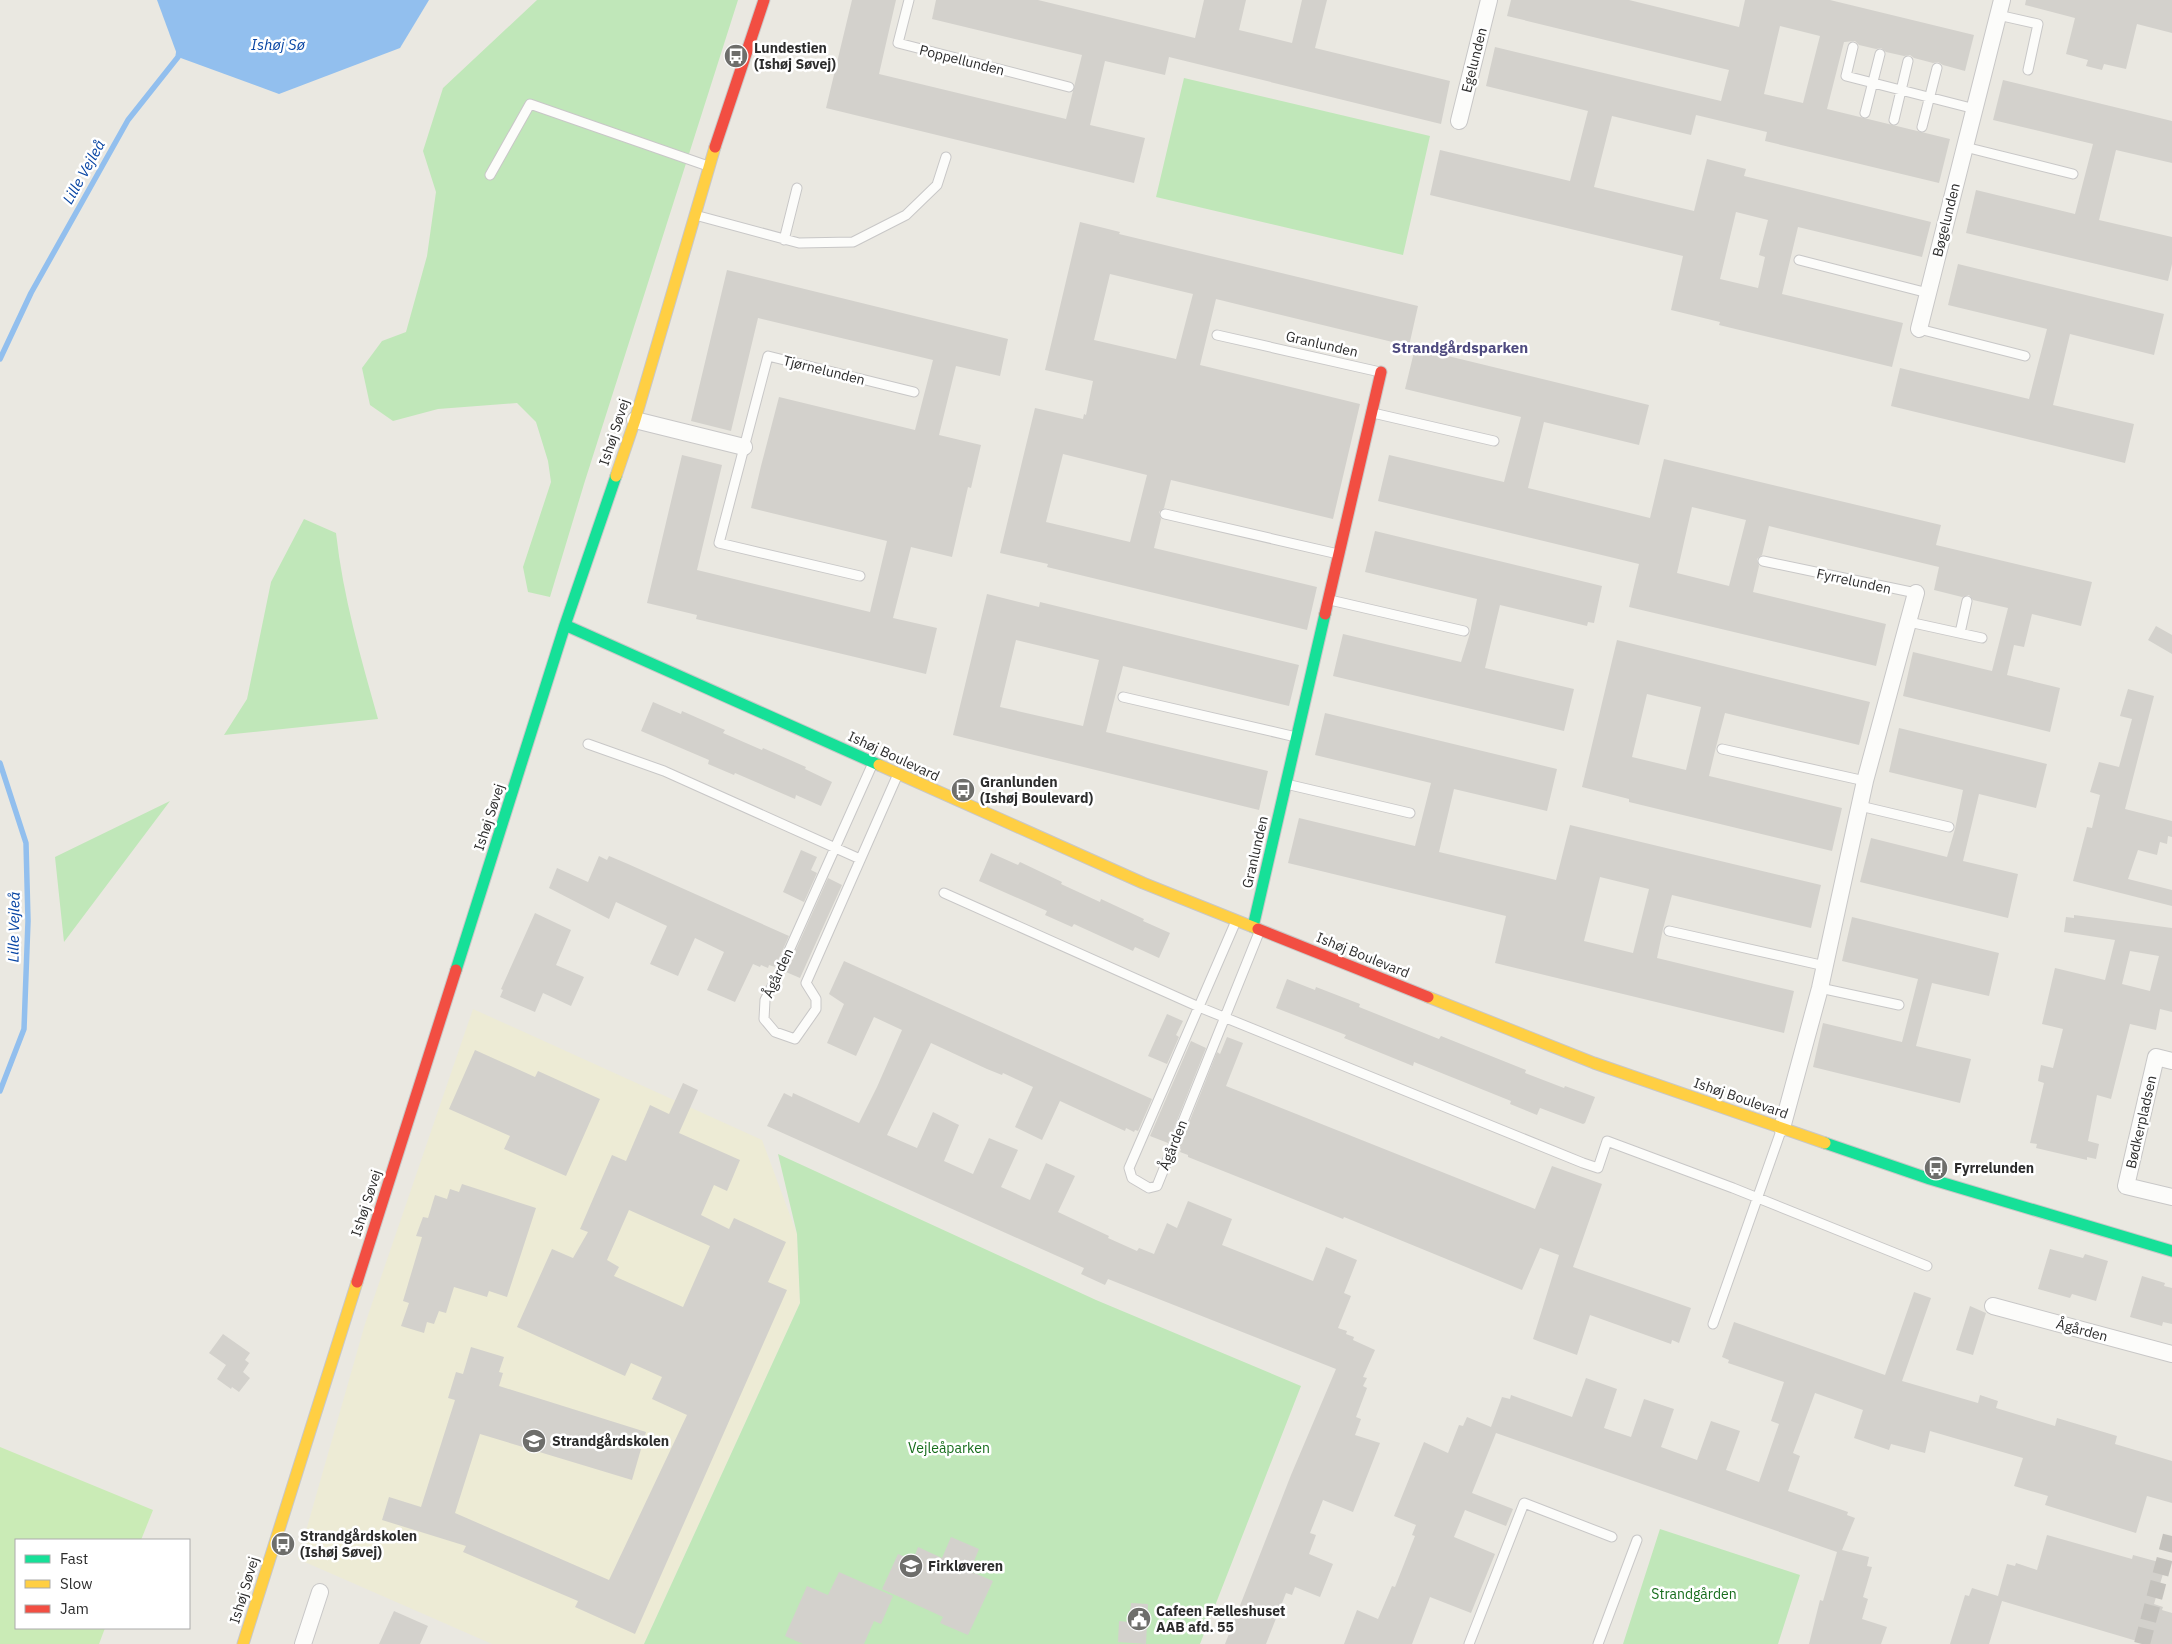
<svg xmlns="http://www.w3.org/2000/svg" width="2172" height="1644" font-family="'IBM Plex Sans',sans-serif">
<rect width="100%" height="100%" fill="#eae8e1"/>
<path fill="#edebd5" d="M473 1009 762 1140 797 1234 800 1303 644 1644H492L298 1559 365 1324Z"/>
<path fill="#c0e7b9" d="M537 0H738L584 484 550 597 528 592 523 567 551 482 548 461 536 422 517 403 438 409 393 421 370 405 362 368 382 341 406 332 427 256 436 192 423 151 443 88Z
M1184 78 1430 136 1403 255 1156 197Z
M304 519 336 533C343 597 361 658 378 719L224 735 247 699 271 582Z
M170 801 64 942 55 857Z
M778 1154 1096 1300 1301 1386 1200 1644H644L800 1303 797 1234Z
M1660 1529 1800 1575 1778 1644H1623Z"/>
<path fill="#caebb6" d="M0 1447 153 1510 141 1540H16V1628H105L99 1644H0Z"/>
<path fill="#92bfee" d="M157 0H429L400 48 279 94 178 57Z"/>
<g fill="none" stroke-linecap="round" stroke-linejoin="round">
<path stroke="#92bfee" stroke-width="5.5" d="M0 359 31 293 128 120 178 57 179 51
M0 763 26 843 28 921 24 1029 0 1091"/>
</g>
<path fill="#d3d1cc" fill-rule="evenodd" d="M852 0H896L879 74 1066 119 1082 55 932 19 936 0H1038L1195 38 1204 0H1246L1239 30 1292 43 1302 0H1327L1315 48 1450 81 1441 124 1169 57 1165 75 1105 61 1090 125 1145 138 1134 183 826 108Z
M1511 0H1629L1739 27 1745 0H1830L1974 35 1965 71 1943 65 1938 62 1933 63 1914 58 1910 55 1904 56 1886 52 1881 48 1876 49 1859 45 1855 41 1844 42 1827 109 1950 139 1939 183 1765 141 1767 132 1696 115 1691 135 1612 116 1594 187 1694 211 1707 159 1746 169 1744 176 1931 222 1922 257 1798 227 1782 294 1903 323 1892 367 1719 325 1720 322 1671 310 1683 256 1430 195 1440 150 1570 181 1588 111 1486 86 1495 47 1721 101 1729 70 1507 16ZM1780 26 1820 36 1803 103 1764 94ZM1736 212 1768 220 1759 255 1765 257 1758 288 1720 279Z
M2026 0H2172V33L2137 24 2126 69 2104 64 2102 70 2086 66 2088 60 2066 54 2075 18 2025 5Z
M2003 80 2172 121V163L2116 150 2099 220 2172 237V264L2168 281 1966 233 1976 190 2075 214 2093 144 1993 120Z
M1080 222 1120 232 1119 234 1418 306 1409 346 1216 299 1200 365 1360 404 1333 519 1171 480 1164 508 1159 512 1161 519 1154 548 1317 587 1307 630 1047 567 1048 564 1000 553 1035 408 1083 419 1084 414 1086 415 1093 381 1045 370ZM1110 274 1193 294 1176 359 1094 340ZM1063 454 1147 475 1130 542 1046 522Z
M1958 264 2164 314 2154 355 2070 334 2053 405 2134 424 2125 463 1891 406 1900 368 2029 399 2047 329 1948 305Z
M727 270 1008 339 1000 376 956 366 939 435 981 445 971 488 968 487 952 557 911 547 893 618 937 628 926 674 696 619 697 615 647 603 682 455 722 465 697 570 870 612 887 541 751 508 761 466 779 397 915 430 933 360 758 318 731 431 691 421Z
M1415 348 1649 405 1639 445 1544 422 1528 488 1650 518 1664 459 1941 525 1936 545 2092 582 2081 626 2032 614 2024 647 2014 645 2007 675 2060 688 2050 732 1903 696 1913 652 1992 671 2008 608 1973 600 1969 595 1962 597 1934 590 1939 567 1769 526 1762 555 1757 559 1759 566 1753 592 1886 624 1876 666 1629 607 1639 564 1378 501 1389 455 1504 482 1521 417 1405 389ZM1692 507 1746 520 1729 586 1677 573Z
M1375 531 1602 586 1594 623 1588 622 1587 626 1500 605 1485 668 1574 689 1564 731 1333 676 1343 634 1461 662 1470 633 1477 599 1365 572Z
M987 594 1039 607 1040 602 1299 665 1289 706 1123 666 1106 732 1268 771 1259 810 953 735ZM1016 640 1099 660 1083 726 1000 707Z
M2156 626 2172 635V654L2148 640Z
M1617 640 1870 702 1859 745 1725 713 1716 747 1709 776 1842 808 1832 851 1629 802V799L1582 787ZM1647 694 1701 707 1686 770 1632 757Z
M2128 689 2154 696 2125 809 2172 821V837L2168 836 2167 844 2160 842 2157 855 2138 850 2128 879 2172 890V906L2073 881 2087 827 2092 828 2100 795 2090 792 2099 762 2119 767 2132 719 2120 716Z
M653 702 681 714 682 711 725 730 723 733 762 750 763 748 806 767 805 769 832 782 821 806 796 795 795 799 735 773 734 775 708 764 709 760 641 731Z
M1325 713 1557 769 1547 811 1454 789 1439 852 1556 880 1570 825 1821 885 1811 928 1672 895 1663 929 1657 958 1794 991 1784 1033 1495 963 1506 916 1288 863 1299 818 1415 846 1431 783 1315 755ZM1600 877 1649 889 1633 953 1584 941Z
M1899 728 2047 764 2036 808 1979 794 1963 861 2018 874 2008 918 1860 882 1871 838 1947 857 1955 829 1963 790 1889 772Z
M801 850 817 857 811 870 817 873 804 902 783 892Z
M991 853 1018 865 1020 862 1062 882 1061 884 1100 902 1101 899 1144 919 1143 921 1170 933 1159 958 1135 947 1133 951 1074 924 1072 927 1045 915 1047 911 979 881Z
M599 856 607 860 609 856 628 864 789 936 775 967 769 965 768 968 761 965 760 967 753 964 735 1002 707 990 724 952 695 938 678 976 650 964 667 926 616 902 609 919 549 888 557 868 588 882Z
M828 878 842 885 800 978 786 972Z
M535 913 571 930 556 965 584 977 571 1006 543 993 535 1012 500 997 503 990 501 989Z
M2074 915 2172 928V1012L2160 1009 2156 1030 2130 1024 2111 1099 2097 1095 2088 1141 2099 1144 2096 1159 2087 1157V1160L2036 1148 2037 1144 2030 1143 2044 1083 2038 1081 2041 1065 2053 1068 2063 1029 2042 1024 2055 968 2105 980 2115 940 2064 932 2066 917 2074 918ZM2130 951 2159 956 2150 991 2122 984Z
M1852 917 1999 953 1989 996 1932 983 1916 1046 1971 1059 1960 1103 1813 1067 1823 1023 1902 1042 1918 979 1842 961Z
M844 961 1152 1099 1138 1131 1135 1130 1134 1132 1126 1128 1125 1131 1060 1101 1042 1140 1015 1127 1033 1087 1003 1073 1002 1075 987 1069 931 1043 887 1135 917 1148 933 1112 959 1125 944 1161 973 1174 989 1138 1018 1150 1001 1187 1030 1200 1046 1163 1075 1176 1058 1212 1109 1236 1108 1238 1137 1251 1139 1248 1154 1254 1167 1223 1177 1228 1188 1201 1232 1219 1222 1245 1313 1281 1326 1247 1357 1260 1344 1293 1351 1296 1338 1328 1347 1331 1346 1334 1354 1337 1353 1340 1375 1350 1363 1377 1367 1378 1363 1386 1367 1388 1356 1417 1361 1419 1355 1435 1380 1443 1353 1512 1323 1500 1310 1533 1316 1535 1309 1554 1333 1564 1320 1597 1295 1587 1292 1595 1286 1593 1266 1644H1225L1291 1475 1336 1369 1108 1279 1105 1285 1081 1274 1084 1268 767 1126 784 1093 792 1097 793 1093 859 1123 877 1087 902 1030 874 1017 856 1056 827 1043 844 1004 829 994Z
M1287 979 1315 990 1316 987 1360 1004 1359 1007 1439 1039 1441 1036 1526 1070 1525 1073 1564 1088 1565 1086 1595 1097 1585 1123 1583 1124 1540 1108 1537 1115 1510 1104 1511 1101 1414 1062 1413 1066 1344 1038 1346 1035 1276 1008Z
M1167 1014 1183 1021 1176 1035 1179 1037 1167 1064 1148 1056Z
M1227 1037 1243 1043 1226 1086 1535 1209 1552 1166 1602 1184 1573 1267 1691 1308 1679 1343 1672 1340 1671 1344 1590 1315 1577 1355 1538 1341 1533 1339 1559 1255 1540 1248 1522 1290 1344 1217 1343 1219 1188 1157V1155L1180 1152 1181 1149 1179 1148 1217 1052 1220 1054Z
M1191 1041 1206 1048 1168 1143 1150 1136Z
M475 1050 535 1077 538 1071 600 1099 566 1176 504 1149 510 1136 449 1109Z
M683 1083 698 1090 679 1133 740 1160 727 1191 714 1185 701 1215 729 1229 734 1218 786 1242 768 1282 787 1290 635 1634 575 1607 578 1601 463 1552 466 1546 382 1520 389 1497 421 1507 455 1400 448 1398 456 1372 463 1374 471 1347 504 1357 499 1372 503 1373 499 1386 646 1432 632 1480 480 1434 455 1513 609 1580 687 1415 652 1399 662 1377 631 1363 625 1376 517 1327 552 1249 573 1258 588 1232 580 1229 612 1155 626 1161 650 1105 669 1114ZM629 1210 710 1246 683 1307 614 1276 619 1267 607 1260Z
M462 1184 536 1208 507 1297 489 1291 487 1297 454 1287 446 1313 439 1311 434 1324 427 1322 424 1333 401 1326 409 1303 403 1301 422 1237 416 1236 423 1217 428 1218 435 1195 447 1199 450 1189 459 1192Z
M2050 1249 2083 1258 2085 1254 2108 1261 2096 1301 2072 1294 2070 1298 2038 1289Z
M2142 1276 2165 1283 2164 1286 2172 1288V1324L2163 1322 2162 1326 2130 1317Z
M1914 1292 1931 1298 1902 1381 1978 1403 1980 1395 1998 1401 1996 1408 2055 1426 2057 1418 2117 1436 2115 1444 2172 1461V1503L2147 1496 2136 1533 2045 1505 2048 1496 2014 1486 2023 1458 1930 1431 1925 1453 1891 1444 1889 1450 1854 1438 1863 1410 1815 1393 1793 1453 1800 1456 1788 1491 1848 1512 1847 1515 1855 1518 1842 1550 1869 1557 1867 1566 1872 1567 1863 1597 1868 1599 1862 1619 1887 1627 1881 1644H1809L1820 1600 1823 1601 1837 1552 1496 1433 1472 1493 1513 1509 1506 1526 1465 1510 1454 1537 1495 1554 1471 1613 1430 1597 1412 1644H1344L1357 1610 1378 1619 1392 1586 1395 1587 1415 1536 1412 1535 1416 1525 1394 1516 1424 1442 1448 1453 1459 1425 1463 1426 1467 1417 1491 1427 1502 1397 1510 1399 1511 1395 1572 1417 1586 1378 1617 1389 1604 1428 1631 1437 1644 1399 1674 1409 1661 1447 1697 1460 1711 1421 1740 1431 1726 1470 1759 1482 1779 1424 1771 1421 1784 1382 1737 1366 1728 1363 1729 1360 1722 1357 1734 1322 1885 1375Z
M1970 1306 1986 1313 1973 1355 1956 1350Z
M223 1334 250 1353 245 1360 249 1363 243 1372 250 1378 239 1392 232 1387 231 1389 217 1379 226 1365 209 1353Z
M2047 1535 2132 1559 2133 1555 2166 1564 2154 1604 2163 1607 2162 1610 2172 1613V1644H2147L2002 1601 1989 1644H1950L1965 1595 1969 1596 1972 1588 1998 1596 2007 1564 2015 1566 2016 1563 2037 1570Z
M951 1537 979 1549 970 1571 993 1581 968 1635 940 1623 943 1617 882 1589 898 1554 913 1560 918 1547 942 1558Z
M839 1572 893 1596 881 1624 874 1621 864 1644H803L785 1636 807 1586 828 1595Z
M1131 1603 1148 1604 1146 1644 1118 1642 1119 1621 1129 1622Z
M394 1611 428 1626 420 1644H379Z"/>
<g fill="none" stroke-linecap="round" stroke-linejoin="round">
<path stroke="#c4c2bd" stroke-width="16" stroke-dasharray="16 8" stroke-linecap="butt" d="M2142 1644 2172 1531"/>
<g stroke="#c8c7c7" stroke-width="11">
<path id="lane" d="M909 0 898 43 1069 87
M1998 15 2038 24 2028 70
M1853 47 1846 76 1975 109
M1865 113 1880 54
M1894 120 1908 61
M1922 127 1937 68
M1965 147 2073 174
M490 175 530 104 708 166
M695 215 799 243 853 242 906 215 937 185 946 157
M784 240 797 188
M1799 260 1928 293
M1919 329 2025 356
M1217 335 1380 372
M1373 413 1494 441
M1165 514 1338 554
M1763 561 1916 593
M860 576 719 543 768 356 914 392
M1330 600 1464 631
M1909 622 1982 638
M1960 633 1967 601
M1123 697 1296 737
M588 744 664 771 860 859
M1722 749 1865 781
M873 763 779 973 765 1000 764 1019 775 1032 795 1039 816 1009V999L806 983 898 774
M1286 784 1410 813
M1860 806 1949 827
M944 893 1199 1007 1583 1163 1598 1168 1607 1141 1733 1188 1927 1266
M1236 921 1129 1168 1132 1178 1149 1188 1157 1186 1260 930
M1669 931 1825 966
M1820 988 1899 1005
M1713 1324 1782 1128
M1469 1644 1524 1503 1612 1537
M1598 1644 1637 1540"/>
</g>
<g stroke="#c8c7c7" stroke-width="18">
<path id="street" d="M1459 121 1489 0
M1919 329 2002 0
M635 420 744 447
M2172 1061 2156 1057 2126 1186 2172 1197
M1782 1128 1820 988 1865 781 1916 593
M1993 1306 2172 1354
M303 1644 320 1592"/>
</g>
<g stroke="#c8c7c7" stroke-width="13">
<path id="fast" d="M565 625 879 765
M1253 927 1325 614
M456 970 565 625 616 476
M1825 1143 1930 1179 2172 1251"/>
</g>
<g stroke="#c8c7c7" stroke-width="13">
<path id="slow" d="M616 476 635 420 715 147
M879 765 1143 883 1258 929
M1428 997 1594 1063 1825 1143
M243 1644 357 1282"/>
</g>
<g stroke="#c8c7c7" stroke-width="13">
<path id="jam" d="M715 147 764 0
M1325 614 1381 372
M1258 929 1428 997
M357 1282 456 970"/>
</g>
<use href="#lane" stroke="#fcfcfa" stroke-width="9"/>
<use href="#street" stroke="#fcfcfa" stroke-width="16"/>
<use href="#fast" stroke="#16e098" stroke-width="11"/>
<use href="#slow" stroke="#ffcf43" stroke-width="11"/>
<use href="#jam" stroke="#f24e42" stroke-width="11"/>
</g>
<defs>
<g id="bus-disc" transform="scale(1.25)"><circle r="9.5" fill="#6e6e6b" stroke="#fff"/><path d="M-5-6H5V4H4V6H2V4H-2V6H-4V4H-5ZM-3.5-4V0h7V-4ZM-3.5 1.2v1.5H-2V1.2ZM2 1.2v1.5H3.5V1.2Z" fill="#fff"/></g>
<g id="school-disc" transform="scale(1.25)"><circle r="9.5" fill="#6e6e6b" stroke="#fff"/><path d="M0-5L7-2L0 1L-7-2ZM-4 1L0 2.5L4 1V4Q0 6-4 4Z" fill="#fff"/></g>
<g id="civic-disc" transform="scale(1.25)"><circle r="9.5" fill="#6e6e6b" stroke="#fff"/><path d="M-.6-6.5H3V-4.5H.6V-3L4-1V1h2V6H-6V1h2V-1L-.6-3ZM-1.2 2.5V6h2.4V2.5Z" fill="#fff"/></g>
</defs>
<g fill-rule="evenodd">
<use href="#bus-disc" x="736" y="56"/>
<use href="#bus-disc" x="963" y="790"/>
<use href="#bus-disc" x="1936" y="1168"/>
<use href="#school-disc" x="534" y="1441"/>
<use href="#bus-disc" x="283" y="1544"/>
<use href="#school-disc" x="911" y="1566"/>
<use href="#civic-disc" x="1139" y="1619"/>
</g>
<g text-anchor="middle" stroke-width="5" stroke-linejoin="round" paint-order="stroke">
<g font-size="14" font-weight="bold" fill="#2c2c2c" stroke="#fff" text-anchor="start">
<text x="754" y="53">Lundestien<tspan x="754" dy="16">(Ishøj Søvej)</tspan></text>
<text x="980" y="787">Granlunden<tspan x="980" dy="16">(Ishøj Boulevard)</tspan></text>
<text x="1954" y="1173">Fyrrelunden</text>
<text x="552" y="1446">Strandgårdskolen</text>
<text x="300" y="1541">Strandgårdskolen<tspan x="300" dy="16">(Ishøj Søvej)</tspan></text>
<text x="928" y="1571">Firkløveren</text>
<text x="1156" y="1616">Cafeen Fælleshuset<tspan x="1156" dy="16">AAB afd. 55</tspan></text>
</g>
<g font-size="14" fill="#2c2c2c" stroke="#fff">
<text transform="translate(962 60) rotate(14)" y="5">Poppellunden</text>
<text transform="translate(1474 60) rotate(-76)" y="5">Egelunden</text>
<text transform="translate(1946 220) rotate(-76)" y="5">Bøgelunden</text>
<text transform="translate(1322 344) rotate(13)" y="5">Granlunden</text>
<text transform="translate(824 370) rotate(14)" y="5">Tjørnelunden</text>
<text transform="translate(614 432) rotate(-72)" y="5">Ishøj Søvej</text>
<text transform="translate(1854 581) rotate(12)" y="5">Fyrrelunden</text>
<text transform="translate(894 756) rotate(25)" y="5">Ishøj Boulevard</text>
<text transform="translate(489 817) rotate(-72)" y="5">Ishøj Søvej</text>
<text transform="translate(1255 852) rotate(-77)" y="5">Granlunden</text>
<text transform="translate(1363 955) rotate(22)" y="5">Ishøj Boulevard</text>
<text transform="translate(778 973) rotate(-65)" y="5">Ågården</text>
<text transform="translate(1741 1098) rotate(19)" y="5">Ishøj Boulevard</text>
<text transform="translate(2141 1122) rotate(-77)" y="5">Bødkerpladsen</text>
<text transform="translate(1173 1145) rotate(-68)" y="5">Ågården</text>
<text transform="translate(366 1203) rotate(-72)" y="5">Ishøj Søvej</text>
<text transform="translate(2082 1330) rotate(15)" y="5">Ågården</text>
<text transform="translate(244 1590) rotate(-73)" y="5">Ishøj Søvej</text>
</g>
<g font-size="14" fill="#176d1c" stroke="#fff">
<text x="949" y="1453">Vejleåparken</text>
<text x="1694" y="1599">Strandgården</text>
</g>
<g font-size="15" font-style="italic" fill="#0845a4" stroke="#fff">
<text x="278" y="50">Ishøj Sø</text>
<text transform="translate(84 172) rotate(-61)" y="5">Lille Vejleå</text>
<text transform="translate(14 927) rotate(-89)" y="5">Lille Vejleå</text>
</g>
<g font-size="15" font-weight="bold" fill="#4e4a7f" stroke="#fff">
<text x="1460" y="353">Strandgårdsparken</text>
</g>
</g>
<rect x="15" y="1539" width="175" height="90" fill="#ffffff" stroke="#ababab"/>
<rect x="25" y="1555" width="25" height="8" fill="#16e098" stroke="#ababab"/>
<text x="60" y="1564" font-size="15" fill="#2c2c2c">Fast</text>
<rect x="25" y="1580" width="25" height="8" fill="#ffcf43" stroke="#ababab"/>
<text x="60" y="1589" font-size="15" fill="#2c2c2c">Slow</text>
<rect x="25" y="1605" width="25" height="8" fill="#f24e42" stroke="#ababab"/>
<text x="60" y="1614" font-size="15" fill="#2c2c2c">Jam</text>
</svg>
